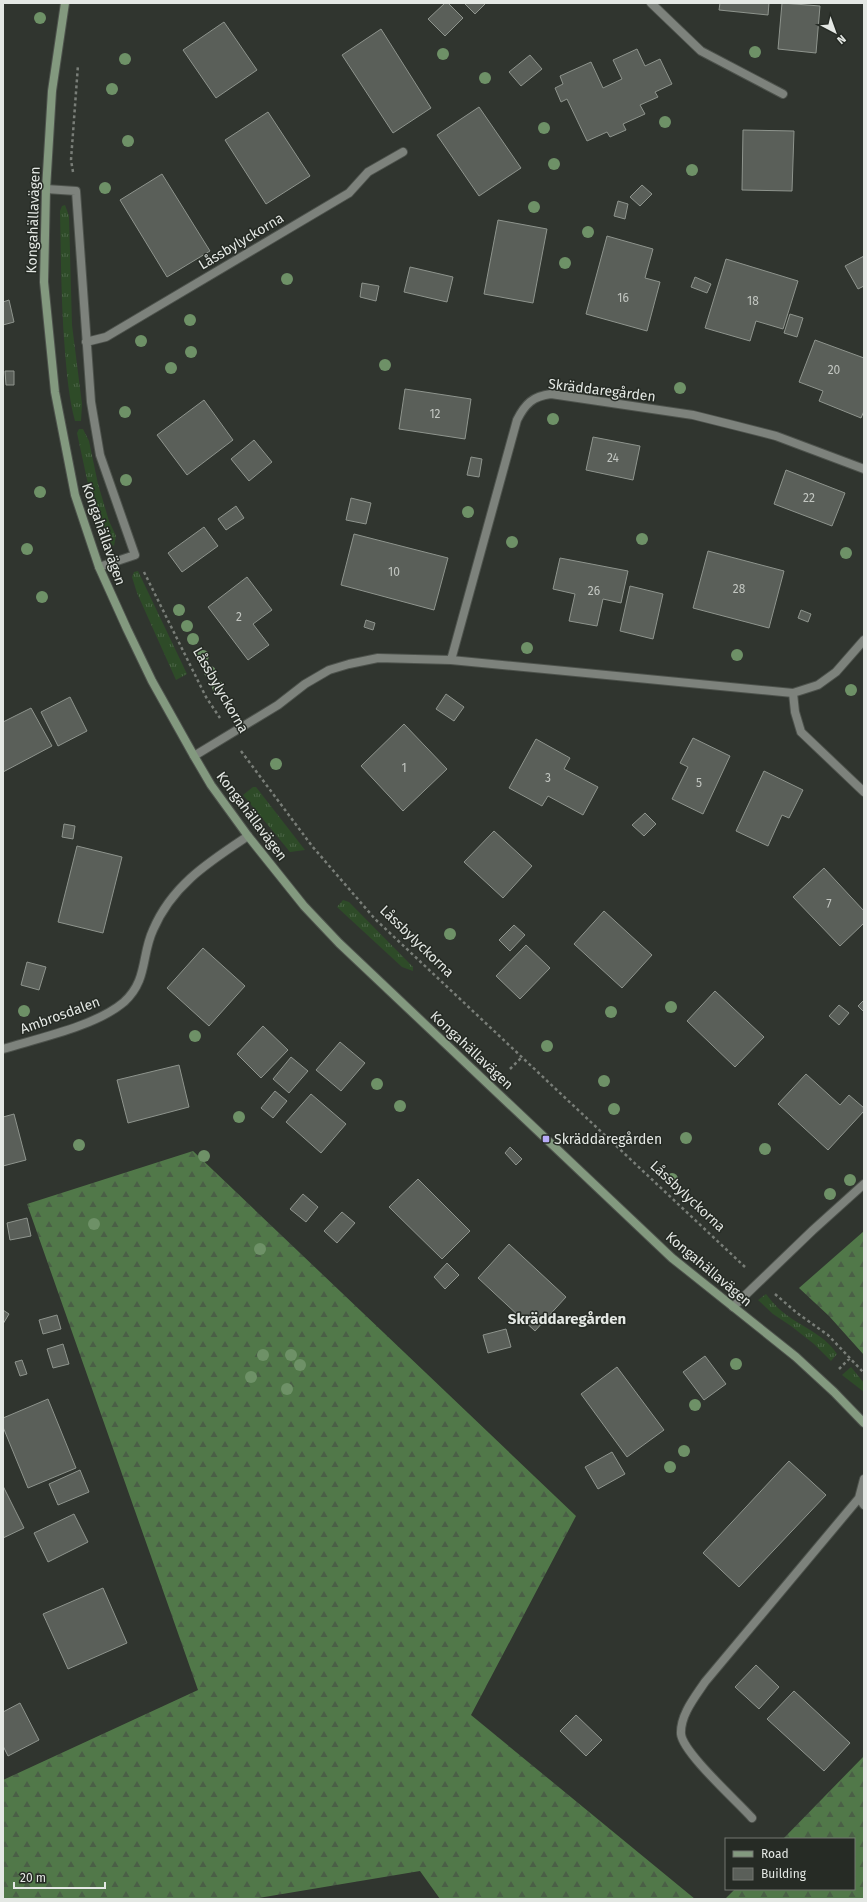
<svg xmlns="http://www.w3.org/2000/svg" width="867" height="1902" font-family="'Fira Sans',sans-serif">
<defs>
<pattern id="grass-tufts" width="24" height="20" patternUnits="userSpaceOnUse"><rect width="24" height="20" fill="#2e4b28"/><path d="M3 7l-1-3M5 7V3M7 7l1-3M15 17l-1-3M17 17v-4M19 17l1-3" fill="none" stroke="#4c6547"/></pattern>
<pattern id="forest-firs" width="22" height="20" patternUnits="userSpaceOnUse"><rect width="22" height="20" fill="#517849"/><path d="M5 1l3.5 6h-7zM16 11l3.5 6h-7z" fill="#4a5f46"/></pattern>
</defs>
<rect width="100%" height="100%" fill="#30352f"/>
<path fill="url(#grass-tufts)" d="M65 205 69 216 72 325 82 404 81 421H75C69 399 67 375 65 352 61 305 61 258 60 211L62 206Z
M79 429H83L89 441 98 484 109 521 116 536 114 546 110 543 88 484 77 433Z
M138 571 187 674 176 680 137 593 132 577 134 572Z
M253 787H256L305 850 290 852 243 795Z
M343 900 349 902 413 967V971L402 967 337 907Z
M766 1294C770 1299 774 1304 778 1308 796 1325 824 1333 837 1354L831 1361 814 1344 791 1326 773 1314 758 1300Z
M851 1367 864 1383V1392L842 1375Z"/>
<path fill="url(#forest-firs)" d="M193 1151 576 1516 471 1715 695 1899H440L420 1871 253 1899H3V1780L198 1690 27 1204Z
M864 1231V1355L829 1316 799 1288Z
M864 1756V1899H725L735 1889H854V1839H783Z"/>
<path fill="#5a5f59" stroke="#8e948d" d="M445 3H448L463 18 445 36 428 19Z
M464 3H486L475 14Z
M720 3H769L768 15 719 10Z
M782 3 820 6 816 53 778 49Z
M224 22 257 70 216 98 183 50Z
M381 29 431 108 393 133 342 55Z
M637 49 645 66 660 59 672 84 655 92 658 97 640 105 645 114 623 124 626 130 610 137 607 132 587 141 567 99 561 102 555 88 563 84 560 76 591 62 603 88 622 79 613 60Z
M530 55 542 69 521 86 509 72Z
M479 107 521 168 479 196 437 135Z
M268 112 310 176 266 204 225 140Z
M743 130 794 131 792 191 742 190Z
M162 174 210 251 167 277 120 200Z
M642 185 652 194 640 206 630 197Z
M618 201 628 204 625 219 614 216Z
M498 220 547 229 533 303 484 294Z
M607 236 653 249 645 278 660 282 647 331 586 314Z
M864 256V286L858 289 845 266Z
M726 259 798 281 783 329 756 321 750 341 705 328Z
M410 267 453 277 447 302 404 292Z
M695 277 711 284 707 293 691 287Z
M362 283 379 286 376 301 360 297Z
M9 300 14 322 3 325V302Z
M790 314 803 318 797 337 784 333Z
M815 340 864 358V411L861 418 819 401 823 391 799 382Z
M5 371H14V385H6Z
M405 389 471 399 465 439 399 429Z
M204 400 233 440 187 475 157 435Z
M593 437 640 446 633 480 586 470Z
M254 440 272 462 249 481 231 459Z
M471 457 482 459 479 477 467 475Z
M786 470 845 493 832 526 774 504Z
M351 498 371 503 366 524 346 520Z
M236 506 244 518 226 530 218 519Z
M204 527 218 546 182 572 168 553Z
M354 534 448 558 434 610 341 585Z
M708 551 784 571 769 628 693 608Z
M560 558 628 571 621 603 603 599 597 626 569 621 575 594 553 589Z
M247 577 272 610 253 624 269 645 248 660 208 607Z
M630 586 663 594 653 639 620 631Z
M801 610 811 614 808 622 798 618Z
M366 620 375 623 373 630 364 627Z
M446 694 464 707 454 721 436 709Z
M70 697 87 731 58 746 41 712Z
M31 708 52 746 3 772V722Z
M404 724 447 769 403 811 361 766Z
M693 738 730 756 703 814 672 799 688 767 680 763Z
M536 739 570 758 564 769 598 787 583 815 548 796 542 806 509 788Z
M764 771 803 790 789 818 782 815 768 846 736 831Z
M645 813 656 824 644 836 632 825Z
M64 824 75 826 73 839 62 837Z
M494 831 532 866 503 898 464 862Z
M77 846 122 857 103 933 58 922Z
M824 868 864 911V923L840 946 793 897Z
M604 911 652 955 622 988 574 944Z
M514 925 525 935 510 951 499 940Z
M526 945 550 968 520 999 496 976Z
M203 948 245 986 209 1026 167 988Z
M27 962 46 967 39 990 21 985Z
M715 991 764 1037 735 1067 687 1021Z
M864 1000V1012L858 1006Z
M839 1005 849 1013 839 1025 829 1016Z
M263 1026 288 1050 261 1078 237 1054Z
M340 1042 365 1063 341 1091 316 1070Z
M291 1057 308 1071 289 1093 273 1079Z
M179 1065 189 1107 128 1123 117 1080Z
M806 1074 840 1105 849 1095 864 1108V1111L828 1150 778 1104Z
M275 1091 287 1101 273 1118 261 1108Z
M311 1094 346 1124 321 1153 286 1122Z
M14 1114 26 1160 3 1166V1117Z
M510 1147 522 1159 516 1165 505 1153Z
M418 1179 470 1231 442 1259 389 1207Z
M303 1194 318 1207 306 1222 290 1209Z
M342 1212 355 1223 337 1243 324 1231Z
M27 1218 31 1236 10 1240 7 1223Z
M509 1244 566 1297 535 1331 478 1278Z
M447 1263 459 1275 445 1289 434 1277Z
M3 1310 9 1314 3 1324Z
M57 1315 61 1329 43 1334 39 1320Z
M506 1329 511 1347 488 1353 483 1335Z
M63 1344 69 1364 53 1368 47 1349Z
M705 1356 726 1384 704 1400 683 1372Z
M22 1360 27 1374 20 1376 15 1362Z
M617 1367 664 1430 627 1457 581 1394Z
M48 1399 76 1468 28 1488 3 1427V1418Z
M612 1452 625 1474 598 1489 585 1467Z
M789 1461 826 1495 739 1587 703 1553Z
M80 1470 89 1492 58 1505 49 1484Z
M3 1486 24 1528 3 1538Z
M74 1514 88 1542 48 1562 34 1533Z
M103 1588 127 1643 68 1669 43 1614Z
M756 1665 779 1687 759 1709 735 1687Z
M794 1691 850 1743 824 1771 767 1719Z
M20 1703 39 1740 8 1756 3 1746V1712Z
M576 1715 602 1740 586 1756 560 1731Z"/>
<g fill="none" stroke-linecap="round" stroke-linejoin="round">
<g stroke="#4d524c" stroke-width="10">
<path id="lane" d="M864 1479 859 1498 864 1505
M752 1818C738 1802 683 1753 681 1734 680 1715 695 1697 705 1682L859 1498"/>
</g>
<g stroke="#4d524c" stroke-width="10">
<path id="street" d="M651 3 701 51 783 94
M46 189 76 191 91 402 100 455 135 555 99 567
M86 342 106 337 349 193 368 172 403 152
M451 660 517 420C525 404 533 396 551 394L693 415 733 425 776 436 864 469
M793 693 795 712 801 732 864 792
M194 756 278 705 305 684 329 670 349 664 378 658 451 660 793 693 818 685 836 672 864 640
M3 1049C39 1038 96 1026 124 1002 148 980 141 956 153 930 172 885 209 862 248 836
M733 1307 813 1230 864 1184"/>
</g>
<g stroke="#4d524c" stroke-width="10">
<path id="secondary" d="M65 3 52 91 46 189 44 282 55 392 75 495 99 567 127 629 152 681 194 756 211 785 248 836 304 906 339 943 672 1258 796 1357 834 1392 864 1423"/>
</g>
<path stroke="#797e78" stroke-width="2.5" stroke-dasharray="3 3" stroke-linecap="butt" d="M73 172 71 160 78 65
M144 572 206 697 220 718
M241 751 312 846 375 919 745 1267
M510 1069 521 1058
M775 1294 797 1313 828 1335 864 1373
M839 1369 850 1358"/>
<use href="#lane" stroke="#7d827c" stroke-width="8"/>
<use href="#street" stroke="#7d827c" stroke-width="8"/>
<use href="#secondary" stroke="#83997f" stroke-width="8"/>
</g>
<g fill="#6e9167">
<circle cx="40" cy="18" r="6"/>
<circle cx="755" cy="52" r="6"/>
<circle cx="443" cy="54" r="6"/>
<circle cx="125" cy="59" r="6"/>
<circle cx="485" cy="78" r="6"/>
<circle cx="112" cy="89" r="6"/>
<circle cx="665" cy="122" r="6"/>
<circle cx="544" cy="128" r="6"/>
<circle cx="128" cy="141" r="6"/>
<circle cx="554" cy="164" r="6"/>
<circle cx="692" cy="170" r="6"/>
<circle cx="105" cy="188" r="6"/>
<circle cx="534" cy="207" r="6"/>
<circle cx="588" cy="232" r="6"/>
<circle cx="565" cy="263" r="6"/>
<circle cx="287" cy="279" r="6"/>
<circle cx="190" cy="320" r="6"/>
<circle cx="141" cy="341" r="6"/>
<circle cx="191" cy="352" r="6"/>
<circle cx="385" cy="365" r="6"/>
<circle cx="171" cy="368" r="6"/>
<circle cx="680" cy="388" r="6"/>
<circle cx="125" cy="412" r="6"/>
<circle cx="553" cy="419" r="6"/>
<circle cx="126" cy="480" r="6"/>
<circle cx="40" cy="492" r="6"/>
<circle cx="468" cy="512" r="6"/>
<circle cx="642" cy="539" r="6"/>
<circle cx="512" cy="542" r="6"/>
<circle cx="27" cy="549" r="6"/>
<circle cx="846" cy="553" r="6"/>
<circle cx="42" cy="597" r="6"/>
<circle cx="179" cy="610" r="6"/>
<circle cx="187" cy="626" r="6"/>
<circle cx="193" cy="639" r="6"/>
<circle cx="527" cy="648" r="6"/>
<circle cx="737" cy="655" r="6"/>
<circle cx="203" cy="656" r="6"/>
<circle cx="210" cy="672" r="6"/>
<circle cx="218" cy="687" r="6"/>
<circle cx="851" cy="690" r="6"/>
<circle cx="276" cy="764" r="6"/>
<circle cx="450" cy="934" r="6"/>
<circle cx="671" cy="1007" r="6"/>
<circle cx="24" cy="1011" r="6"/>
<circle cx="611" cy="1012" r="6"/>
<circle cx="195" cy="1036" r="6"/>
<circle cx="547" cy="1046" r="6"/>
<circle cx="604" cy="1081" r="6"/>
<circle cx="377" cy="1084" r="6"/>
<circle cx="400" cy="1106" r="6"/>
<circle cx="614" cy="1109" r="6"/>
<circle cx="239" cy="1117" r="6"/>
<circle cx="686" cy="1138" r="6"/>
<circle cx="79" cy="1145" r="6"/>
<circle cx="765" cy="1149" r="6"/>
<circle cx="204" cy="1156" r="6"/>
<circle cx="672" cy="1179" r="6"/>
<circle cx="850" cy="1180" r="6"/>
<circle cx="830" cy="1194" r="6"/>
<circle cx="94" cy="1224" r="6"/>
<circle cx="260" cy="1249" r="6"/>
<circle cx="263" cy="1355" r="6"/>
<circle cx="291" cy="1355" r="6"/>
<circle cx="736" cy="1364" r="6"/>
<circle cx="300" cy="1365" r="6"/>
<circle cx="251" cy="1377" r="6"/>
<circle cx="287" cy="1389" r="6"/>
<circle cx="695" cy="1405" r="6"/>
<circle cx="684" cy="1451" r="6"/>
<circle cx="670" cy="1467" r="6"/>
</g>
<rect fill="#b7abf8" stroke="#262b25" stroke-width="1.5" x="542" y="1135" width="8" height="8" rx="2"/>
<g text-anchor="middle" stroke-width="3" stroke-linejoin="round" paint-order="stroke">
<g font-size="12" fill="#c2c6c1">
<text x="623" y="302">16</text>
<text x="753" y="305">18</text>
<text x="834" y="374">20</text>
<text x="435" y="418">12</text>
<text x="613" y="462">24</text>
<text x="809" y="502">22</text>
<text x="394" y="576">10</text>
<text x="739" y="593">28</text>
<text x="594" y="595">26</text>
<text x="239" y="621">2</text>
<text x="404" y="772">1</text>
<text x="548" y="782">3</text>
<text x="699" y="787">5</text>
<text x="829" y="908">7</text>
</g>
<g font-size="14" fill="#e4e8e4" stroke="#262b25">
<text transform="translate(33 220) rotate(-88)" y="5">Kongahällavägen</text>
<text transform="translate(241 241) rotate(-31)" y="5">Låssbylyckorna</text>
<text transform="translate(602 390) rotate(7)" y="5">Skräddaregården</text>
<text transform="translate(104 534) rotate(71)" y="5">Kongahällavägen</text>
<text transform="translate(221 690) rotate(60)" y="5">Låssbylyckorna</text>
<text transform="translate(252 816) rotate(53)" y="5">Kongahällavägen</text>
<text transform="translate(417 941) rotate(44)" y="5">Låssbylyckorna</text>
<text transform="translate(60 1015) rotate(-20)" y="5">Ambrosdalen</text>
<text transform="translate(472 1050) rotate(43)" y="5">Kongahällavägen</text>
<text transform="translate(688 1196) rotate(43)" y="5">Låssbylyckorna</text>
<text transform="translate(709 1269) rotate(40)" y="5">Kongahällavägen</text>
</g>
<g font-size="14" fill="#e4e8e4" stroke="#262b25" text-anchor="start">
<text x="554" y="1144">Skräddaregården</text>
</g>
<g font-size="15" font-weight="bold" fill="#e4e8e4" stroke="#262b25">
<text x="567" y="1324">Skräddaregården</text>
</g>
</g>
<rect width="867" height="1902" fill="none" stroke="#e4e8e4" stroke-width="8"/>
<rect x="725" y="1838" width="130" height="52" fill="#262b25" stroke="#727771"/>
<rect x="733" y="1851" width="20" height="6" fill="#83997f" stroke="#727771"/>
<text x="761" y="1858" font-size="12" fill="#e4e8e4">Road</text>
<rect x="733" y="1868" width="20" height="12" fill="#5a5f59" stroke="#727771"/>
<text x="761" y="1878" font-size="12" fill="#e4e8e4">Building</text>
<g transform="translate(835 32) rotate(139)" stroke="#262b25" stroke-width="3" paint-order="stroke">
<path d="M0-3L7 15L0 10L-7 15Z" fill="#e4e8e4"/>
<text y="-6" font-size="11" font-weight="bold" text-anchor="middle" fill="#e4e8e4">N</text>
</g>
<path d="M14 1882v6h91v-6" fill="none" stroke="#e4e8e4" stroke-width="2"/>
<text x="20" y="1882" font-size="12" fill="#e4e8e4" stroke="#262b25" stroke-width="3" paint-order="stroke">20 m</text>
</svg>
